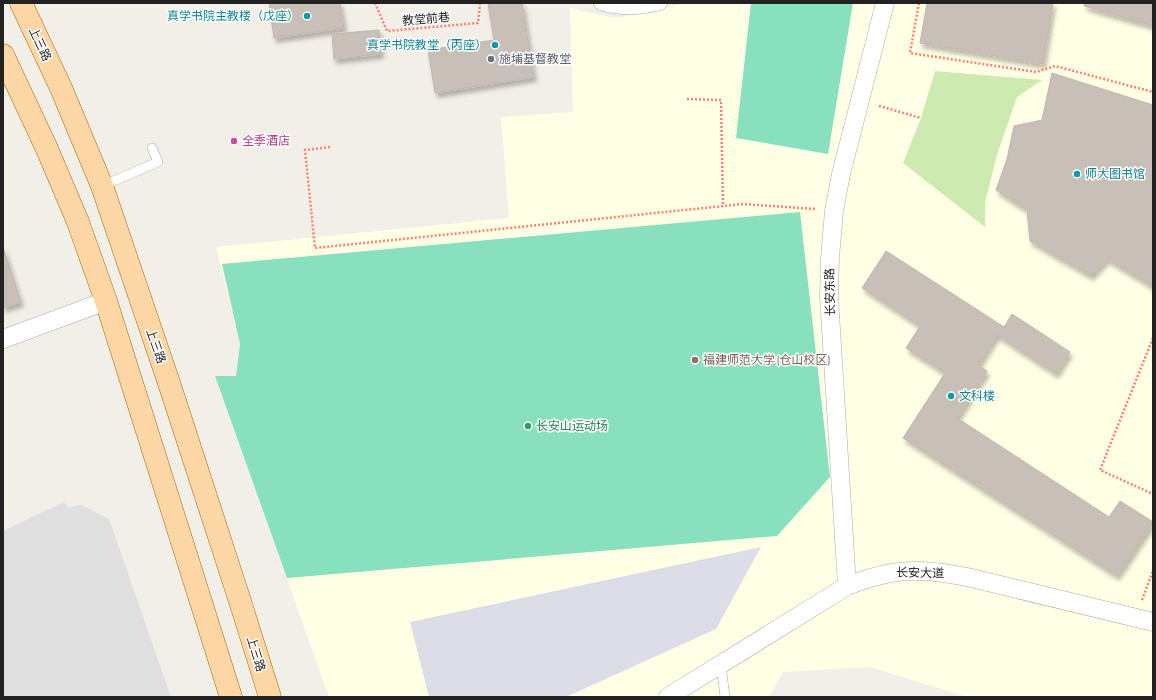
<svg xmlns="http://www.w3.org/2000/svg" width="1156" height="700" font-family="'Sofia Sans Condensed','Noto Sans SC',sans-serif">
<defs>
<filter id="shadow"><feDropShadow dx="2.5" dy="4.5" stdDeviation="2" flood-color="#0004"/></filter>
</defs>
<rect width="100%" height="100%" fill="#f2efe9"/>
<path fill="#e0dfdf" d="M64 502 68 507 81 505 109 519 171 697H3V531Z"/>
<path fill="#ffffe5" d="M686 3H1153V697H968L870 667 783 672 769 697H329L215 376H236L240 344 216 247 509 218 501 117 573 112 570 8 616 18Z"/>
<path fill="#cdebb0" d="M935 71 1042 80 1017 97 997 155 985 203V227L903 163 921 118Z"/>
<path fill="#88e0be" d="M751 3H853L828 154 736 138Z
M800 212 830 477 777 536 287 578 215 376H236L240 344 222 264Z"/>
<path fill="#dddde8" d="M761 547 716 629 566 697H429L410 622Z"/>
<path fill="#c7bfb8" stroke="#c4b6ab" filter="url(#shadow)" d="M269 3H340L344 28 274 38Z
M493 3H522L534 77 435 93 428 50 494 40 488 4Z
M927 3H1053L1043 64 920 43Z
M1085 3H1153V26L1084 6Z
M379 30 381 54 334 59 332 34Z
M1052 73 1153 105V287L1107 259 1091 276 1030 241 1027 210 996 190 1007 159 1014 126 1042 120Z
M3 247 21 302 3 308Z
M886 251 1004 327 1012 314 1070 352 1056 374 997 335 978 365 987 371 957 418 1109 517 1120 501 1153 522 1117 576 903 438 945 373 906 348 920 326 862 288Z"/>
<g fill="none" stroke-linecap="round" stroke-linejoin="round">
<g stroke="#a9a9a9" stroke-width="10">
<path id="service" d="M102 186 158 162 152 148
M721 665 725 697"/>
</g>
<g stroke="#a9a9a9" stroke-width="15">
<path id="pedestrian" d="M601 3C620 9 641 8 660 3"/>
</g>
<g stroke="#a9a9a9" stroke-width="19">
<path id="minor" d="M3 339 106 301
M847 586 829 297 830 258 834 211 841 174 885 3
M668 697 847 586C856 583 865 579 874 577 904 567 936 571 967 577L1153 622"/>
</g>
<g stroke="#a06b00" stroke-width="23">
<path id="primary" d="M21 3 61 88 102 186 169 383 240 601 270 697
M3 55 47 149 78 222 106 301 231 697"/>
</g>
<path stroke="#fa8072" stroke-width="2.5" stroke-dasharray="2 2" stroke-linecap="butt" d="M375 3 387 31 478 23 480 3
M919 3 910 53 1036 72 1055 66 1153 92
M687 99 721 100 723 206
M879 106 921 118
M330 147 305 150 315 248 743 204 815 209
M1153 338 1100 470 1153 494
M1142 600 1153 571"/>
<use href="#service" stroke="#fff" stroke-width="9"/>
<use href="#pedestrian" stroke="#fff" stroke-width="14"/>
<use href="#minor" stroke="#fff" stroke-width="18"/>
<use href="#primary" stroke="#fcd6a4" stroke-width="22"/>
</g>
<g fill="#0f9aa8" stroke="#fff" stroke-width="1.5">
<circle cx="307" cy="16" r="4"/>
<circle cx="495" cy="45" r="4"/>
<circle cx="1077" cy="174" r="4"/>
<circle cx="951" cy="396" r="4"/>
</g>
<circle fill="#6b7280" stroke="#fff" stroke-width="1.5" cx="491" cy="59" r="4"/>
<circle fill="#d1479c" stroke="#fff" stroke-width="1.5" cx="234" cy="141" r="4"/>
<circle fill="#8d6e63" stroke="#fff" stroke-width="1.5" cx="695" cy="360" r="4"/>
<circle fill="#2e9e5b" stroke="#fff" stroke-width="1.5" cx="528" cy="426" r="4"/>
<g text-anchor="middle" stroke-width="3" stroke-linejoin="round" paint-order="stroke">
<g font-size="12" fill="#0d838f" stroke="#fff" text-anchor="end">
<text x="299" y="20">真学书院主教楼（戊座）</text>
<text x="487" y="49">真学书院教堂（丙座）</text>
<text x="1085" y="178" text-anchor="start">师大图书馆</text>
<text x="959" y="400" text-anchor="start">文科楼</text>
</g>
<g font-size="12" fill="#222" stroke="#fff">
<text transform="translate(426 19) rotate(-5)" y="4">教堂前巷</text>
<text transform="translate(40 44) rotate(65)" y="4">上三路</text>
<text transform="translate(830 292) rotate(-91)" y="4">长安东路</text>
<text transform="translate(156 346) rotate(71)" y="4">上三路</text>
<text transform="translate(920 573) rotate(1)" y="4">长安大道</text>
<text transform="translate(256 654) rotate(73)" y="4">上三路</text>
</g>
<g font-size="12" fill="#5b616d" stroke="#fff" text-anchor="start">
<text x="499" y="63">施埔基督教堂</text>
</g>
<g font-size="12" fill="#b23c85" stroke="#fff" text-anchor="start">
<text x="242" y="145">全季酒店</text>
</g>
<g font-size="12" fill="#785e54" stroke="#fff" text-anchor="start">
<text x="703" y="364">福建师范大学 (仓山校区)</text>
</g>
<g font-size="12" fill="#27864d" stroke="#fff" text-anchor="start">
<text x="536" y="430">长安山运动场</text>
</g>
</g>
<rect width="1156" height="700" fill="none" stroke="#222222" stroke-width="8"/>
</svg>
